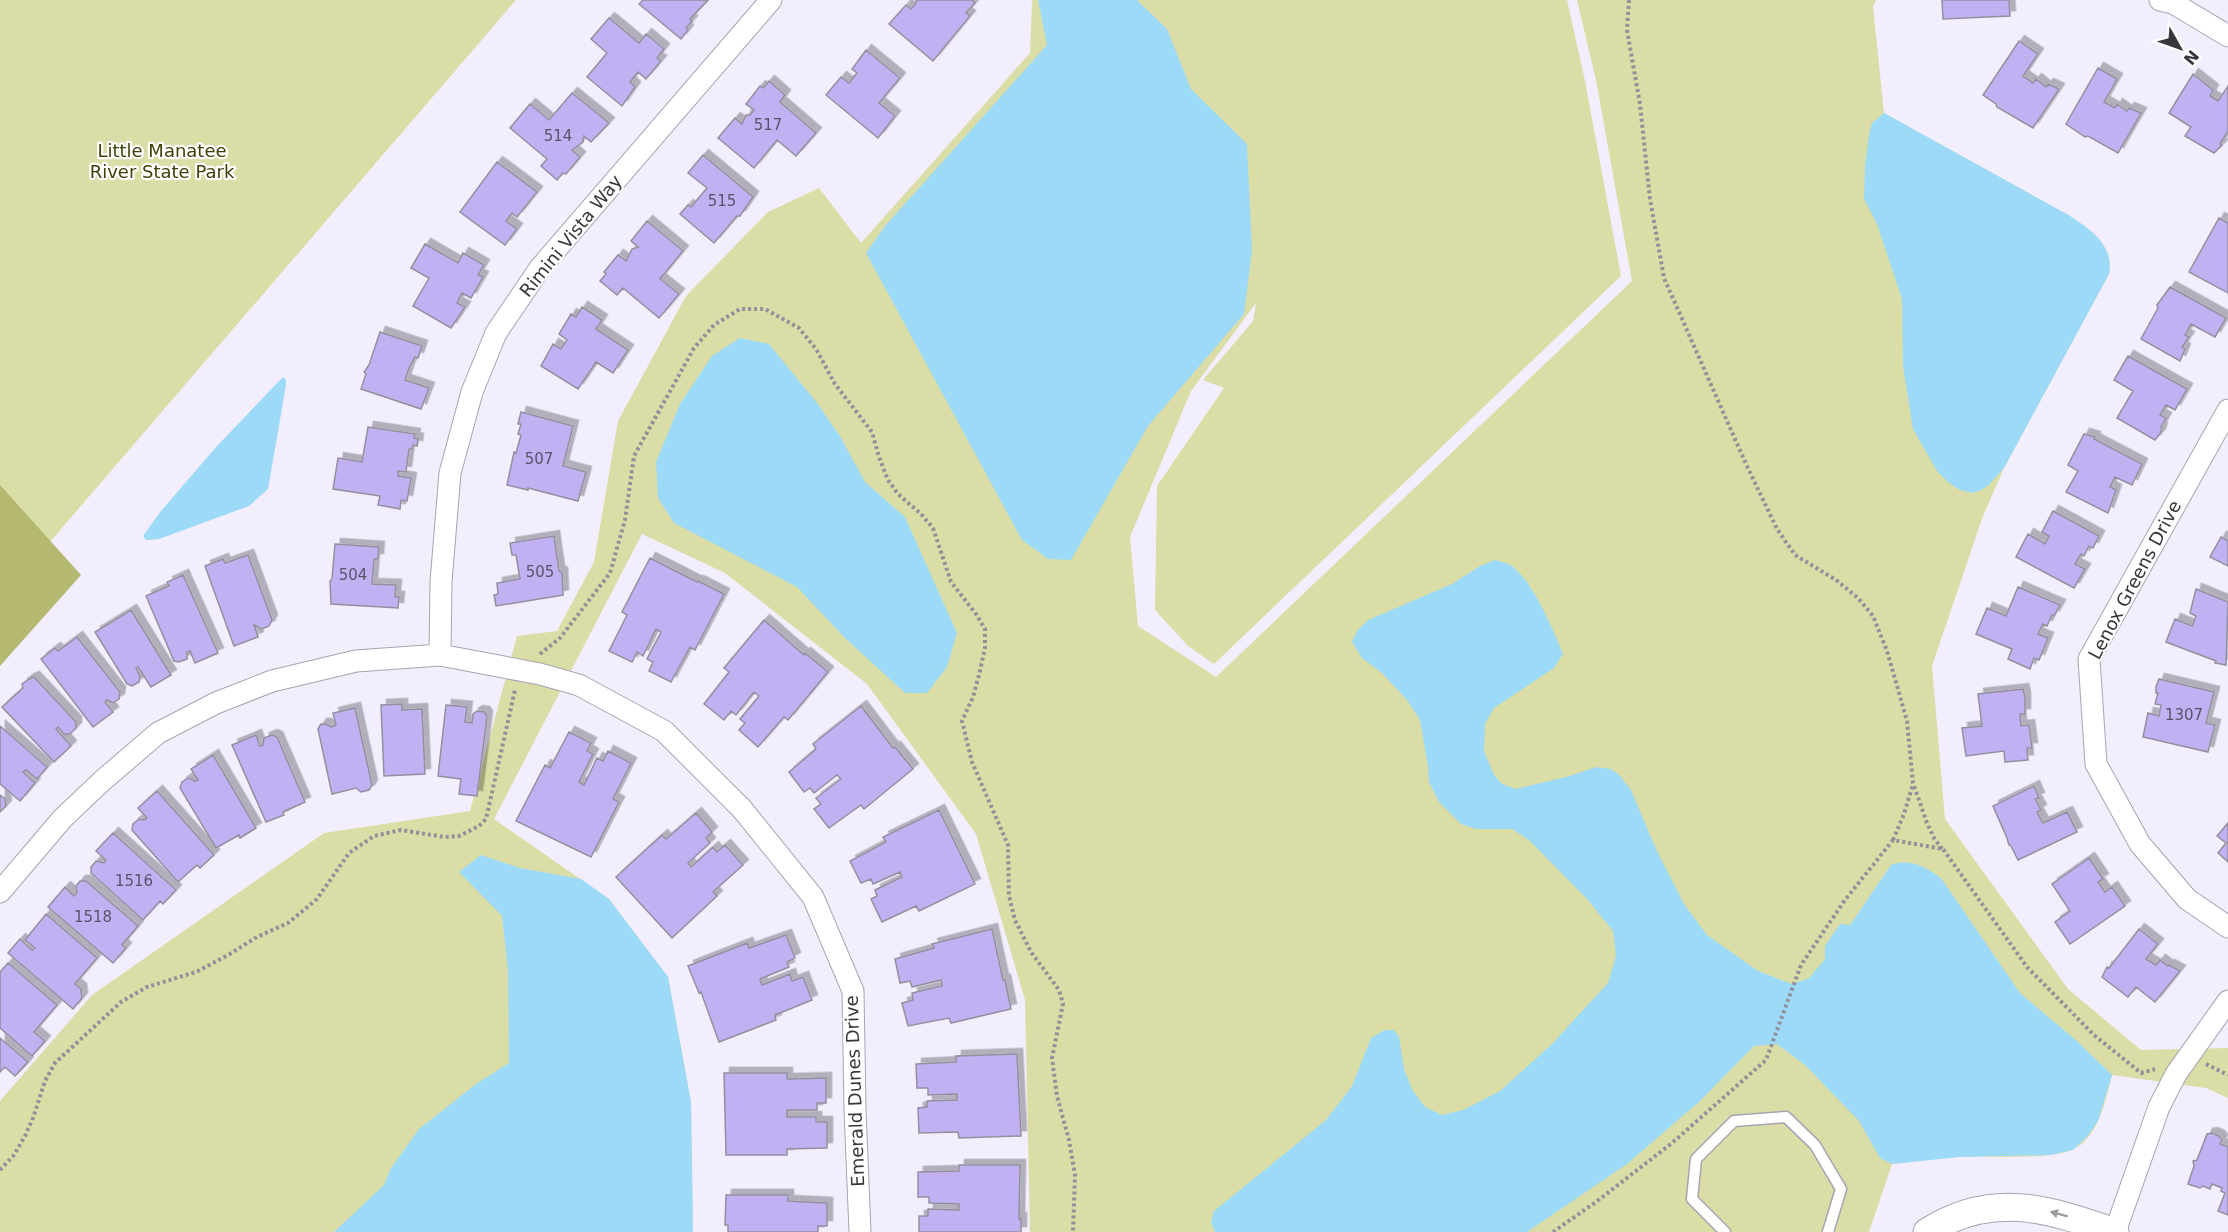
<svg xmlns="http://www.w3.org/2000/svg" width="2228" height="1232" font-family="'DejaVu Sans',sans-serif">
<defs>
<filter id="shadow"><feDropShadow dx="5.5" dy="-5.5" stdDeviation="0" flood-color="#0004"/></filter>
</defs>
<rect width="100%" height="100%" fill="#f2eefe"/>
<path fill="#dadda6" d="M0 0H516L0 600Z
M1032 0H1567L1585 81 1621 276 1214 664 1188 646 1155 610 1157 486 1224 388 1203 380 1253 321 1256 303 1191 391 1130 537 1138 626 1216 677 1632 281 1596 80 1577 0H1876L1873 7 1884 113 2070 216C2091 230 2114 245 2109 274L2004 468 1983 516 1932 666 1945 819 2068 989 2141 1050 2228 1048V1098L2206 1088 2112 1075C2106 1100 2098 1139 2072 1150 2048 1160 1990 1156 1961 1157 1938 1158 1915 1161 1892 1164L1869 1232H1030L1025 1000 976 834 867 684 725 573 642 534 494 819 609 899 668 977 691 1102 693 1232H0V1101L92 995 324 833 470 811 517 636 557 631 594 562 618 421 686 296 768 212 819 188 861 243 1030 53Z"/>
<path fill="#b5b870" d="M0 485 81 575 0 666Z"/>
<path fill="#9cdaf8" d="M1038 0H1137L1167 29 1191 89 1247 144 1252 251 1244 314 1148 426 1071 560 1048 559 1022 540 866 253 885 226 1047 45Z
M1884 113 2070 216C2091 230 2114 245 2109 274L2004 468 1988 486 1979 491 1972 493 1960 490 1949 483 1937 471 1913 429 1903 366 1902 299 1877 224 1864 199 1865 166 1869 135 1872 123Z
M740 338 769 344 817 403 840 436 865 482 905 517 957 633 947 667 927 693H905L846 639 797 587 674 523 658 498 656 462 680 404 712 356Z
M283 377 286 380V385L268 489 249 506 159 539 146 540 143 536 161 511 217 446Z
M1495 560C1501 562 1509 563 1513 567 1533 582 1554 631 1563 654L1554 668 1494 708 1485 724 1484 751 1494 775 1502 784 1516 789 1570 776 1596 767 1611 769 1619 775 1631 790 1656 849 1684 904 1707 935 1758 971 1792 984 1809 978 1825 959V946L1840 924 1850 925 1891 865C1910 858 1926 867 1941 878L2020 993 2078 1042 2112 1075 2098 1121 2087 1137 2073 1150 2051 1155 1959 1157 1892 1164 1880 1158 1859 1121 1806 1066 1777 1044 1754 1046 1700 1101 1627 1164 1527 1232H1215L1211 1222 1214 1211 1326 1120 1352 1086 1371 1038 1385 1030H1394L1399 1037 1404 1069 1413 1091 1425 1107 1442 1115 1463 1110 1500 1091 1551 1045 1608 983 1616 956 1613 931 1587 899 1529 840 1512 829H1476L1461 824 1439 802 1429 782 1428 767 1420 720 1407 700 1382 673 1362 658 1352 642 1357 631 1368 620 1452 584 1480 566Z
M481 855 520 868 581 879 609 899 668 977 691 1102 693 1232H334L384 1185 391 1168 419 1129 476 1084 509 1063 508 971 502 916 459 872Z"/>
<path fill="#c1b0f2" stroke="#93909e" stroke-width="1.5" filter="url(#shadow)" d="M643 0H708L690 19 692 21 686 28 688 30 681 39 639 4Z
M916 0H972L975 3 966 13 970 16 933 61 889 24 906 5 911 9 916 3Z
M1942 0H2009L2010 16 1943 19Z
M609 18 639 43 646 34 664 49 657 58 661 61 646 79 638 72 630 82 635 87 622 106 587 77 607 53 591 39Z
M2019 41 2038 54 2023 76 2033 83 2036 79 2046 87 2048 84 2059 89 2033 128 1997 107 1996 104 1983 95Z
M866 50 900 78 879 103 895 116 878 138 826 95 841 77 849 83 857 73 852 69Z
M2098 68 2117 79 2104 102 2115 108 2117 104 2127 111 2129 108 2141 113 2118 153 2088 136 2085 137 2066 124Z
M2193 74 2213 90 2210 96 2218 101 2228 86V131L2220 144 2222 145 2214 153 2185 136 2191 127 2169 113Z
M769 81 785 95 780 102 816 133 796 156 777 140 754 168 718 138 735 118 742 124 746 115H750L754 110 746 104 760 86 763 88Z
M572 93 609 123 591 142 584 136 583 142 572 150 580 157 566 174 563 173 557 180 541 166 547 159 510 128 530 104 549 120Z
M703 155 753 197 740 216H737L714 243 680 214 688 205 691 207 707 188 688 173Z
M497 162 537 192 517 217 512 213 506 221 517 229 505 245 460 212Z
M2219 218 2228 223V293L2189 272Z
M647 221 683 251 660 279 679 294 659 318 623 288 617 295 600 281 606 274 604 272 618 255 626 261 632 249 638 247 631 241Z
M425 244 458 263 463 253 484 265 478 275 483 277 471 298 462 293 457 303 465 307 451 328 413 306 429 278 411 268Z
M2170 287 2226 318 2215 337 2191 324 2185 335 2189 337 2182 347 2185 349 2180 361 2141 339 2158 308 2157 305Z
M582 307 602 320 596 329 628 350 613 373 596 362 578 389 541 366 553 344 561 349 567 340 559 334 571 314 576 317Z
M380 332 422 346 418 358 415 357 409 368 405 380 429 388 421 409 361 389 366 374 364 372 369 365Z
M2128 356 2187 389 2175 410 2166 405 2160 415 2166 418 2161 427 2162 428 2160 434 2155 440 2117 418 2133 391 2114 380Z
M521 412 573 426 563 466 586 472 578 501 528 488V490L507 485 514 452 516 453 521 435 518 434 521 424H518Z
M368 427 415 434 414 438 418 439 417 446 413 445 412 449H409L406 472 398 471V476L411 478 407 501 401 500 400 509 378 505 380 496 333 489 338 458 362 462Z
M2084 434 2095 437 2094 439 2142 464 2132 485 2115 477 2110 487 2116 490 2108 513 2066 492 2078 471 2068 465Z
M2053 511 2099 536 2093 548 2089 546 2084 556 2081 554 2075 564 2085 569 2074 588 2016 557 2028 534 2045 544 2049 536 2042 532Z
M554 536 559 571 562 573 563 595 496 606 494 595 498 594 497 583 520 579 516 555H512L510 543Z
M2221 537 2228 541V566L2210 557Z
M335 544 379 547 378 559H374L372 584 396 585 395 597H399L398 608 331 604 330 581 332 579Z
M248 555 272 620 269 626 262 629 254 625 258 637 234 646 205 566 223 559 225 563Z
M650 558 697 582 698 581 724 594 695 650 690 647 671 682 649 671 653 662 647 659 661 632 656 629 643 656 637 652 632 662 609 651 627 615 622 612Z
M183 575 218 653 195 663 190 651 187 652V659L179 662 174 661 146 596 169 586 167 582Z
M2018 587 2060 605 2054 616 2052 615 2047 626 2043 624 2038 634 2048 638 2039 660 2034 658 2030 669 2008 659 2012 649 1976 634 1987 608 2006 616Z
M2196 589 2228 602 2226 665 2215 663 2216 661 2166 642 2175 619 2192 626 2196 616 2190 613Z
M131 610 171 675 151 687 138 667 136 668 140 676 139 682 132 686 127 684 95 632Z
M764 620 804 655 805 653 828 672 788 720 784 717 758 747 739 730 745 723 740 719 759 696 754 692 736 715 731 711 724 720 704 704 729 672 724 668Z
M77 637 120 692 119 699 113 703 107 700 105 702 113 712 93 727 41 659 55 648 58 651Z
M34 677 76 722V728L70 734H64L58 727 56 729 71 746 54 762 2 707 23 688 22 684 29 679Z
M2159 679 2214 692 2206 723 2215 725 2208 752 2143 737 2148 713 2159 716 2161 705 2155 704 2158 693H2156V687Z
M2023 689 2025 697V714H2020L2021 726 2029 725 2032 748H2027L2028 760 2005 762 2004 751 1966 756 1962 728 1982 726 1978 694Z
M402 704V710L422 709 425 774 384 776 381 705Z
M446 705 467 707 465 722 472 723 473 714 477 711 484 712 487 716 477 796 459 794 461 779 438 776Z
M861 706 893 748 895 747 913 769 864 809 861 805 829 828 814 809 821 804 816 798 841 779 837 775 814 793 810 788 804 792 789 772 816 749 813 744Z
M355 708 372 785 369 790 361 792 356 788 332 794 318 729 321 724H326L331 727 336 725 333 713Z
M0 726 47 767 37 779 26 770 23 772 35 783 20 801 0 784Z
M569 732 591 743 587 751 593 754 579 782 584 785 597 758 603 761 608 751 631 763 613 799 619 802 591 857 516 821 545 765 550 768Z
M256 735 260 746 263 745 264 738 272 735 277 737 305 802 283 812 284 815 266 822 232 745Z
M213 755 256 828 240 838 239 835 216 848 180 788 182 782 188 778 195 781 198 780 191 769Z
M2034 786 2039 798 2035 799 2041 810 2037 812 2043 823 2067 812 2077 832 2018 860 2011 846 2009 845 2007 838 1993 806Z
M157 791 214 855 200 868 197 865 178 882 132 830 133 824 139 819 144 820 147 818 138 808Z
M0 795 5 799 6 806 0 812Z
M939 810 975 884 919 911 916 906 882 922 871 899 877 896 875 890 902 877 900 872 873 884 871 879 861 883 850 861 886 842 883 837Z
M696 813 712 832 706 838 710 843 688 863 691 867 713 847 717 852 725 845 743 865 713 892 717 896 672 938 616 877 662 835 666 839Z
M2228 823V862L2218 853 2226 843 2217 836Z
M113 833 176 890 163 904 160 901 143 920 91 873V867L96 861 104 863 106 860 96 851Z
M2089 858 2103 879 2098 882 2105 892 2112 887 2125 906 2070 944 2055 922 2070 911 2052 884Z
M80 881H86L138 926 122 945 126 948 113 963 48 907 65 887 74 896 77 893 76 886Z
M46 914 97 958 75 984 81 989 82 998 73 1009 8 953 20 939 32 950 35 948 25 940Z
M992 929 1003 980H1005L1011 1009 951 1023 949 1018 908 1026 902 1003 913 1000 912 993 942 986 941 980 912 987 910 981 900 983 895 959 934 948 932 944Z
M2139 929 2158 944 2146 959 2156 965 2160 960 2168 966 2169 965 2180 971 2155 1002 2136 987 2128 997 2102 977 2107 967 2109 968Z
M786 935 795 958 787 962 789 967 760 979 762 985 790 974 792 981 803 977 812 1000 775 1015 776 1020 719 1042 701 992 699 993 688 966 747 943 749 948Z
M8 963 57 1005 34 1032 45 1041 32 1056 0 1028V972Z
M0 1038 28 1062 15 1076 5 1067 0 1072Z
M1017 1054 1021 1136 959 1138 958 1132 919 1133 918 1108 927 1107V1101L957 1100V1094L928 1095V1088H917L916 1064 956 1062V1056Z
M724 1073H787V1079L826 1078V1103H817V1110H787V1117H816V1122H827V1148L787 1149V1155H726Z
M2212 1133 2219 1136 2222 1140 2220 1144 2228 1147V1215L2218 1211 2225 1193 2221 1191 2222 1188 2212 1184 2210 1189 2203 1186 2200 1188 2188 1184 2194 1166 2193 1161 2197 1160 2207 1134Z
M959 1165H1020L1019 1219 1021 1218V1232H919V1216H928V1209L959 1210V1204L929 1203V1197H918V1172L959 1171Z
M726 1195H788V1201L827 1203V1226H818V1232H728V1225H725Z"/>
<g fill="none" stroke-linecap="round" stroke-linejoin="round">
<g stroke="#a7a4b2" stroke-width="13">
<path id="service" d="M1725 1232 1692 1199 1696 1159 1734 1121 1786 1117 1815 1145 1841 1189 1828 1232"/>
</g>
<g stroke="#a7a4b2" stroke-width="23">
<path id="minor" d="M2160 0 2173 3 2228 36
M2228 410 2089 659 2096 764 2140 844 2187 899 2228 927
M440 655 441 582 450 473 472 392 496 333 540 268 771 0
M0 892 63 818 102 781 158 733 216 703 272 681 356 661 440 655 540 674 579 685 664 731 742 809 813 897 853 991 855 1110 860 1232
M2115 1232 2159 1107 2176 1074 2228 1001"/>
</g>
<g stroke="#a7a4b2" stroke-width="29">
<path id="tertiary" d="M1927 1232C1992 1190 2048 1209 2115 1232"/>
</g>
<path stroke="#92909b" stroke-width="4" stroke-dasharray="3 3" stroke-linecap="butt" d="M1629 0 1627 30 1640 104 1650 199 1664 278 1746 464 1777 529 1795 555 1836 580 1858 598 1873 616 1887 651 1907 721 1913 783 1927 823 1934 838 1942 849
M540 654 560 638 610 573 625 520 634 456 694 348 714 325 740 309H765L799 328 816 349 835 384 872 432 879 457 888 480 898 494 921 514 933 528 951 582 976 614 985 629V648L979 675 973 697 962 721 972 762 1008 845 1009 896 1015 920 1031 952 1059 990 1063 1004 1052 1058 1057 1096 1069 1140 1075 1175 1073 1232
M1893 840 1904 814 1913 784
M2206 1064 2228 1075
M0 1170 14 1155 25 1136 33 1118 45 1081 55 1063 121 1002 147 987 196 972 228 955 257 937 288 923 317 899 349 853 374 836 401 830 444 837 459 836 479 826 486 819 515 690
M1553 1232 1596 1202 1672 1143 1766 1060 1801 965 1845 900 1893 840 1943 849 2027 967 2094 1035 2141 1073 2155 1069"/>
<use href="#service" stroke="#fff" stroke-width="10"/>
<use href="#minor" stroke="#fff" stroke-width="21"/>
<use href="#tertiary" stroke="#fff" stroke-width="27"/>
</g>
<defs><path id="oneway-solid" d="M-6-.8H1V-3.2L6.5 0L1 3.2V.8H-6Z" transform="scale(1.5)"/></defs>
<use fill="#9b9a9e" href="#oneway-solid" transform="translate(2059 1214) rotate(-165)"/>
<g text-anchor="middle" stroke-width="4.5" stroke-linejoin="round" paint-order="stroke">
<g font-size="15" fill="#5a546a">
<text x="768" y="130">517</text>
<text x="558" y="141">514</text>
<text x="722" y="206">515</text>
<text x="539" y="464">507</text>
<text x="540" y="577">505</text>
<text x="353" y="580">504</text>
<text x="2184" y="720">1307</text>
<text x="134" y="886">1516</text>
<text x="93" y="922">1518</text>
</g>
<g font-size="18" fill="#3f4006" stroke="#fefefe">
<text x="162" y="157">Little Manatee<tspan x="162" dy="21">River State Park</tspan></text>
</g>
<g font-size="18" fill="#37363c" stroke="#fefefe">
<text transform="translate(571 236) rotate(-51)" y="6">Rimini Vista Way</text>
<text transform="translate(2135 580) rotate(-62)" y="6">Lenox Greens Drive</text>
<text transform="translate(855 1091) rotate(-92)" y="6">Emerald Dunes Drive</text>
</g>
</g>
<g transform="translate(2180 48) rotate(130)" stroke="#fefefe" stroke-width="4.5" paint-order="stroke">
<path d="M0-4.5L10 22L0 15L-10 22Z" fill="#37363c"/>
<text y="-9" font-size="16" font-weight="bold" text-anchor="middle" fill="#37363c">N</text>
</g>
</svg>
